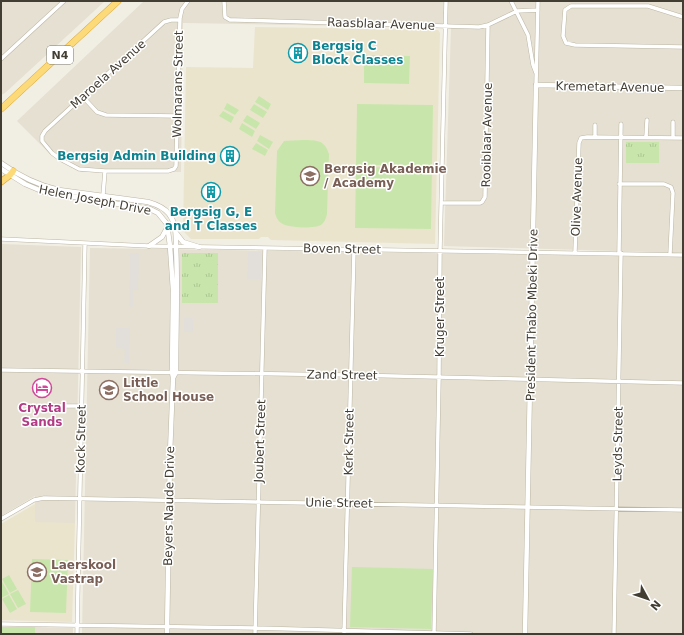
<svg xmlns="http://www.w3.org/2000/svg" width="684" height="635" font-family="'DejaVu Sans',sans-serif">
<defs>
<pattern id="grass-tufts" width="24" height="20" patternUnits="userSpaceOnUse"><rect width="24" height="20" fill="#c8e6ab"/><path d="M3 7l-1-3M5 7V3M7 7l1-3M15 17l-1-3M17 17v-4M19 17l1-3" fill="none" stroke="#adc694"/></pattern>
</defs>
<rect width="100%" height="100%" fill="#f1eee3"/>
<path fill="#e5e0d1" d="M1 1H105L5 93 1 95Z
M144 1H683V253L444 246 451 28 183 23 181 172H81L52 156 17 121Z
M1 244 81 247 75 523H35V496L1 516Z
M90 248 683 257V634H82Z
M35 627 73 628V634H35Z"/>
<path fill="#eae4cd" d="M255 27 438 30 440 33 435 244 271 240 268 237H261L259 239H191L183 231 186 67 253 68Z
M35 504V522L75 523 72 622 1 620V524Z"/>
<path fill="url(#grass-tufts)" d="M626 142H659V163H626Z
M182 253H218V303H182Z"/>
<path fill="#c8e6ab" d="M364 55 410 56 409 84 364 83Z
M259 96 271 104 268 110 255 102Z
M227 103 239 110 235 115 224 109Z
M254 104 267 112 263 118 250 110Z
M357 104 433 105 432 165H356Z
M223 111 234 117 231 123 219 116Z
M247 115 260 123 256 129 243 121Z
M242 123 255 131 252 137 239 129Z
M260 135 273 142 269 149 257 141Z
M284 141C293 141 314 138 322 143 326 146 327 149 329 154L327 214C326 218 325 222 321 225 315 229 287 228 281 223 278 221 276 217 275 213L277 151Z
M256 143 268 150 265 156 252 149Z
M356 167 432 168 431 229 355 228Z
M32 559 68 560 66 613 30 612Z
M352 567 433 569 431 629 350 627Z
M9 575 17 589 10 593 2 579Z
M1 580 9 594 1 598Z
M18 590 26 604 18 608 10 594Z
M9 595 17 609 10 613 2 599Z
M1 627H35V634H1Z"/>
<path fill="#e2dfdb" d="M248 252H261V279H247Z
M130 253H139L138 290H133V307L129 306Z
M184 318H193V332H184Z
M116 328H130L129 363H124L125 349 116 348Z"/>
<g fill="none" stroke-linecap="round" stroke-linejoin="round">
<g stroke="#bcb6a6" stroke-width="4.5">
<path id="minor" d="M224 1 225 17 230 20H235L479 27 488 25 517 11 538 10
M511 1 528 35 533 65 536 73
M683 17 648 6H571L565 10 563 36 566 43 575 45 683 47
M180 20H171L164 22 45 131 42 136V141L52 153 60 159 79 169 105 171H168L174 169 176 166 180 18 182 9 188 1
M1 59 64 1
M536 85 538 1
M83 97 97 112 106 115 177 116
M595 137V125
M646 137 647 120
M673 138V122
M619 184H664L671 187 673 193 670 254
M105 198 103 195 105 171
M441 203H480L482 202 485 197 488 25
M1 239 149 246 683 255
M575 252 579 143 581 138 587 137 683 138
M619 253 621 124
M1 370 351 375 683 383
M48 410 49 408 54 406H81
M1 519 34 500 44 498 683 510
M1 624 255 628 471 634
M77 634 85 243
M255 634 265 248
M344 634 354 250
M434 634 439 378 440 250 446 1
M614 634 621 253"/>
</g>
<g stroke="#bcb6a6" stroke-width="5.5">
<path id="tertiary" d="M1 163C19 176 37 185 59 190L148 202C155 204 164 207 169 214 176 223 176 235 176 246 178 288 176 330 176 372L173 378
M1 169 25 184 44 192 150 209 158 213 167 224 170 246 173 290 172 372 173 378 170 454 167 634
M176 233 183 242 199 247
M149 246 162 237 167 228
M525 634 536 85 683 88"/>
</g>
<g stroke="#dba633" stroke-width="7">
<path id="trunk" d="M1 109 118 1
M1 182 10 175 13 171"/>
</g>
<use href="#minor" stroke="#fff" stroke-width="3.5"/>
<use href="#tertiary" stroke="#fff" stroke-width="4.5"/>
<use href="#trunk" stroke="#fcda7a" stroke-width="6"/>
</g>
<defs>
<g id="building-ring" transform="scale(1)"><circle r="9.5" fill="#fff" stroke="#0f9aa8" stroke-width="1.5"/><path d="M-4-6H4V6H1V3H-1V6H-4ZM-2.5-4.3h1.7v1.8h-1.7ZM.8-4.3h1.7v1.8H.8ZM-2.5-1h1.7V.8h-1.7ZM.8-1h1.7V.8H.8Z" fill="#0f9aa8"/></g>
<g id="school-ring" transform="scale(1)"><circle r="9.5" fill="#fff" stroke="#8d6e63" stroke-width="1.5"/><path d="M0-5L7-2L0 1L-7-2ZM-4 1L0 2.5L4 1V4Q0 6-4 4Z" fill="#8d6e63"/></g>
<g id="hotel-ring" transform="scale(1)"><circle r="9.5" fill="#fff" stroke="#d1479c" stroke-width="1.5"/><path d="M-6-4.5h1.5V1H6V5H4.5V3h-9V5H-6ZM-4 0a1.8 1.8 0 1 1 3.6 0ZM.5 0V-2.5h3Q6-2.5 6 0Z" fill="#d1479c"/></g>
</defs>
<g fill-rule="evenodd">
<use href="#building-ring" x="298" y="53"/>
<use href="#building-ring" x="230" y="156"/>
<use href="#school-ring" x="310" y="176"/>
<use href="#building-ring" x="211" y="192"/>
<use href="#hotel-ring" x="42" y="388"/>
<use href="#school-ring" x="109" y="390"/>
<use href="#school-ring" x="37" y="572"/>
</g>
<g text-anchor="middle" stroke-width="3" stroke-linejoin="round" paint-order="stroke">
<rect fill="#fff" stroke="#7b7870" stroke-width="1" x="47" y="46" width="26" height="18" rx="3"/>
<g font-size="11" font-weight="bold" fill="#433e33">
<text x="60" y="59">N4</text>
</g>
<g font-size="12" fill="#433e33" stroke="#fff">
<text transform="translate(381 24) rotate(2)" y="4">Raasblaar Avenue</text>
<text transform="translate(108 74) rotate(-42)" y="4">Maroela Avenue</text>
<text transform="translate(178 84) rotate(-89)" y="4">Wolmarans Street</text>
<text transform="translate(610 87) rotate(1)" y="4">Kremetart Avenue</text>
<text transform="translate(487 135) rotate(-89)" y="4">Rooiblaar Avenue</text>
<text transform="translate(577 197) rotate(-88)" y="4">Olive Avenue</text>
<text transform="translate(95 200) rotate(11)" y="4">Helen Joseph Drive</text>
<text transform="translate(342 249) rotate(1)" y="4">Boven Street</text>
<text transform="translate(532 315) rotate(-89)" y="4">President Thabo Mbeki Drive</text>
<text transform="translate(440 317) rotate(-90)" y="4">Kruger Street</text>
<text transform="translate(342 375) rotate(1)" y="4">Zand Street</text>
<text transform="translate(81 439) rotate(-89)" y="4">Kock Street</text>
<text transform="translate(260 441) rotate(-88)" y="4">Joubert Street</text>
<text transform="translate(349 442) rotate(-89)" y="4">Kerk Street</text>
<text transform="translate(618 444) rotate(-89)" y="4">Leyds Street</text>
<text transform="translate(339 503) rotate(1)" y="4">Unie Street</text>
<text transform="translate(169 506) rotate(-89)" y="4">Beyers Naude Drive</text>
</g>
<g font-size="12" font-weight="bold" fill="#0d838f" stroke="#fff" text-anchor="start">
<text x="312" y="50">Bergsig C<tspan x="312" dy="14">Block Classes</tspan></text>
<text x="216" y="160" text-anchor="end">Bergsig Admin Building</text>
<text x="211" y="216" text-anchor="middle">Bergsig G, E<tspan x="211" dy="14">and T Classes</tspan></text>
</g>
<g font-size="12" font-weight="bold" fill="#785e54" stroke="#fff" text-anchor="start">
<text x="324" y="173">Bergsig Akademie<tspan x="324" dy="14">/ Academy</tspan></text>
<text x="123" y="387">Little<tspan x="123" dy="14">School House</tspan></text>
<text x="51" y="569">Laerskool<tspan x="51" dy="14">Vastrap</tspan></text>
</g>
<g font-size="12" font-weight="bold" fill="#b23c85" stroke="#fff">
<text x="42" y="412">Crystal<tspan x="42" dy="14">Sands</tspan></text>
</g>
</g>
<rect width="684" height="635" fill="none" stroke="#433e33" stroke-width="4"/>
<g transform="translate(648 599) rotate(130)" stroke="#ffffff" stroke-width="3" paint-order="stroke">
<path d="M0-3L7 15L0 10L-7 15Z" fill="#433e33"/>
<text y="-6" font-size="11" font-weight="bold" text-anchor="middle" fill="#433e33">N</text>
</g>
</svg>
